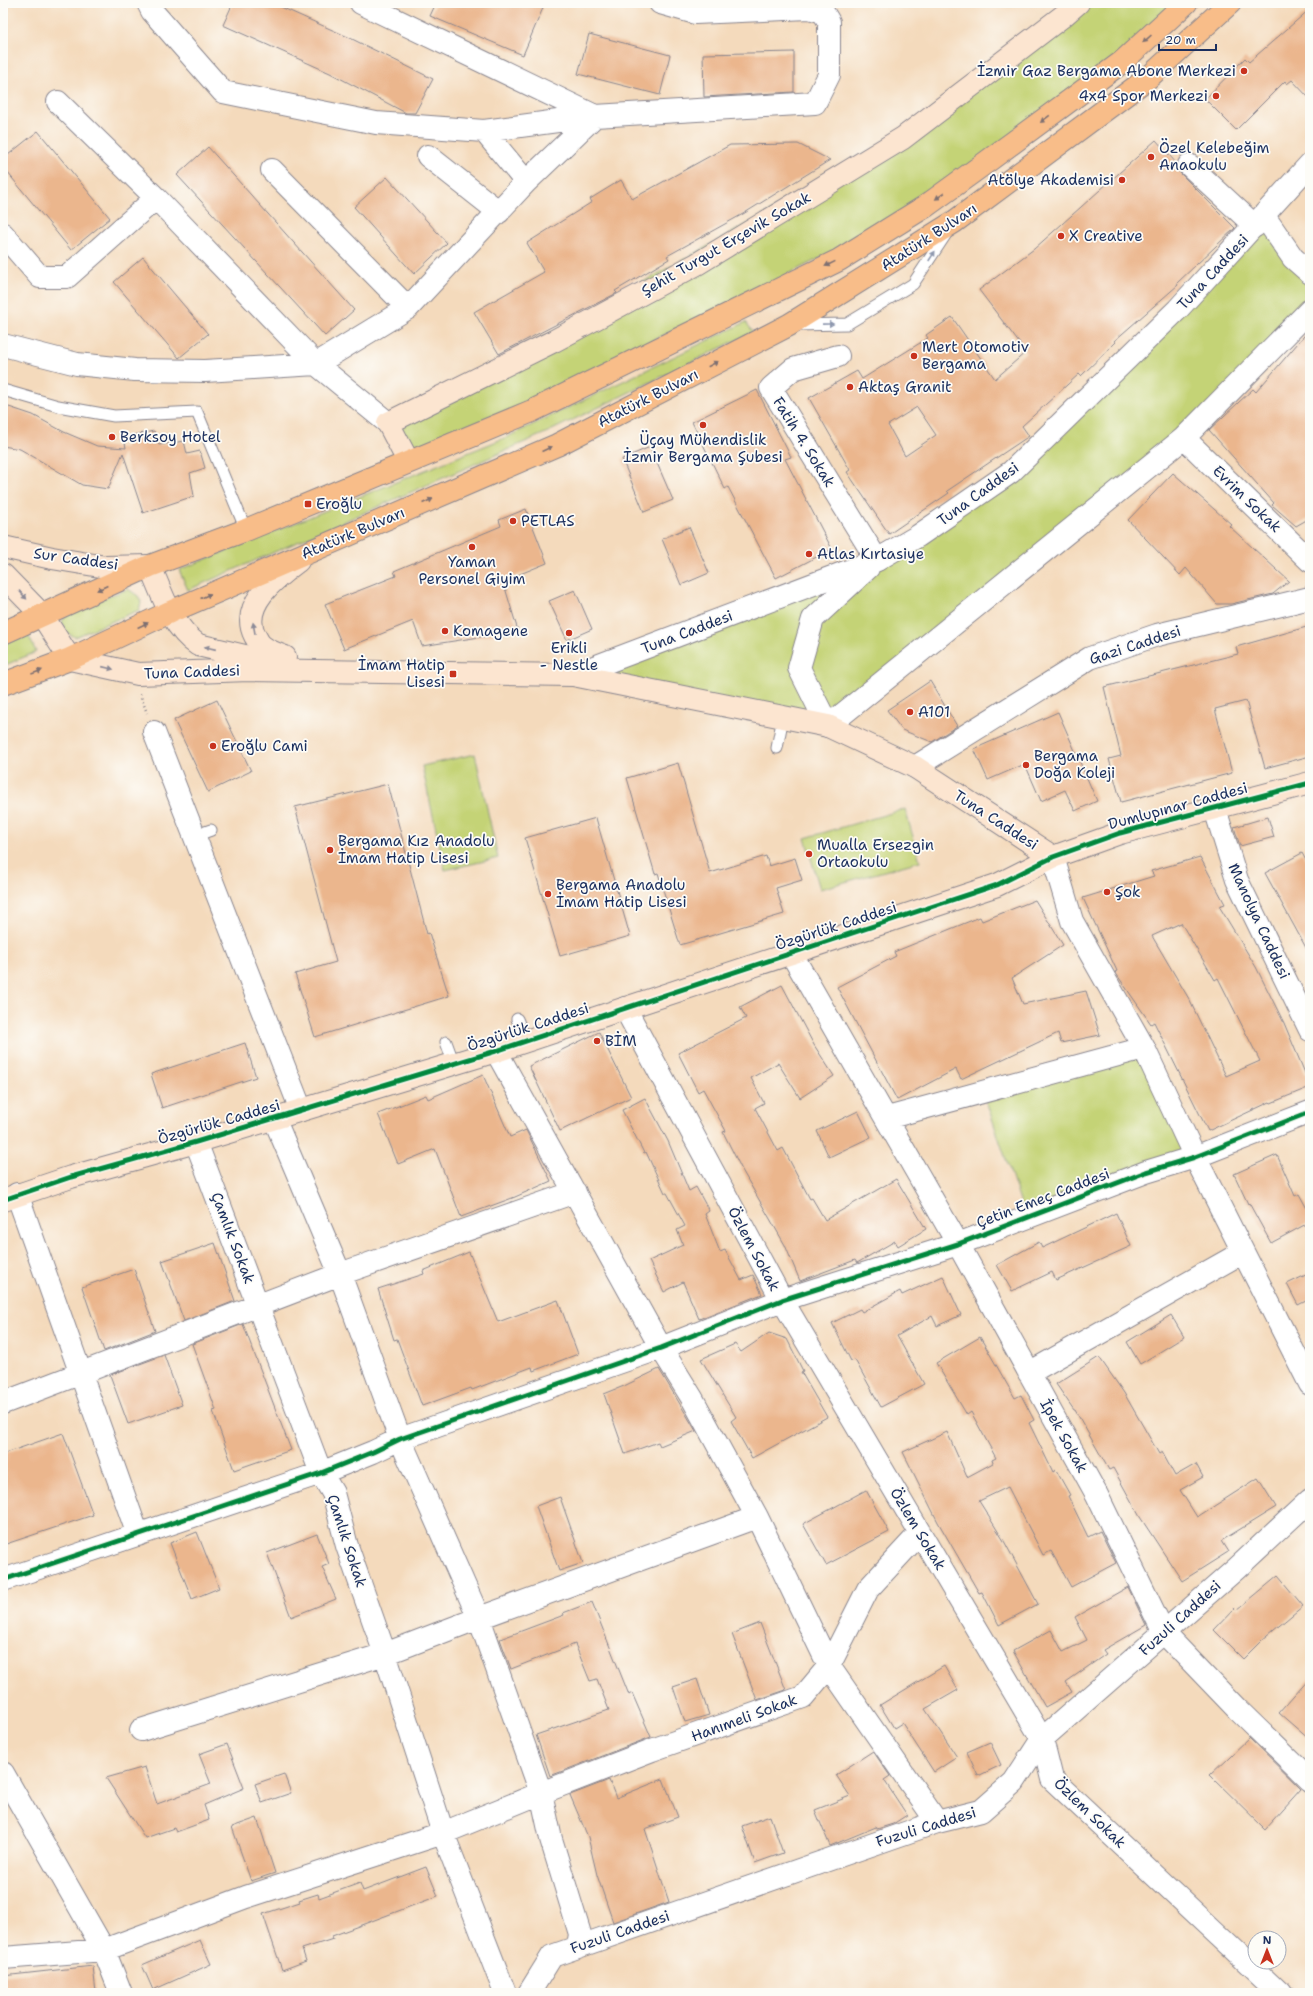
<svg xmlns="http://www.w3.org/2000/svg" width="1313" height="1996" font-family="'Shantell Sans',sans-serif">
<rect width="100%" height="100%" fill="#fdfcf7"/>
<filter id="ink" filterUnits="userSpaceOnUse"><feTurbulence type="fractalNoise" baseFrequency=".025" numOctaves="2"/><feDisplacementMap in="SourceGraphic" scale="8" xChannelSelector="R" yChannelSelector="G"/><feConvolveMatrix kernelMatrix="1 2 1 2 8 2 1 2 1" color-interpolation-filters="sRGB"/></filter>
<filter id="wash" filterUnits="userSpaceOnUse"><feTurbulence type="fractalNoise" baseFrequency=".012" numOctaves="4" result="noise"/><feDisplacementMap in="SourceGraphic" scale="16" xChannelSelector="R" yChannelSelector="G"/><feGaussianBlur stdDeviation="0.9" result="paint"/><feColorMatrix in="noise" values="0 0 0 0 0 0 0 0 0 0 0 0 0 0 0 0 0 1.4 0 .05"/><feComposite in="paint" operator="in"/></filter>
<g filter="url(#wash)">
<rect width="100%" height="100%" fill="#f4dabc"/>
<path fill="#c4d376" stroke="#70816a" d="M1078 3H1186L926 206 408 461 388 423 903 138Z
M1264 216 1310 273V310L1184 438 828 726 573 675 877 560 1011 472Z
M746 322 753 332 550 431 188 590 179 570 507 437Z
M128 589 138 596 141 602 139 610 75 637 67 633 62 622 67 612Z
M27 632 36 652 3 666V643Z
M475 754 498 858 445 870 422 766Z
M905 809 920 861 820 889 805 838Z
M1144 1048 1195 1157 1026 1218 983 1092Z"/>
<g id="blocks">
<path fill="#ebb68d" fill-rule="evenodd" d="M233 3H272L348 37 433 79 415 113H406L330 73 223 25Z
M436 3H530L543 8 523 55 430 16Z
M1310 9V99L1292 80 1287 84 1285 81 1236 130 1205 99 1245 58 1249 62Z
M589 34 670 55 660 95 578 74Z
M794 52V92L704 97 703 54Z
M38 131 110 218 71 250 3 167V159Z
M1156 140 1177 164V169L1181 174 1235 228 1177 283 1178 285 1114 341 1116 342 1081 376 1079 374 1022 426 1029 436 947 491 949 493 889 534 847 472 850 470 809 398 857 371 862 379 928 338 926 335 952 317 995 379 1026 352 979 290 1034 249ZM917 407 936 435 905 456 888 425Z
M798 144 830 160 743 214 667 256 669 259 615 291 617 293 499 354 474 312 544 272 527 243 592 202 590 199 621 180 632 199 730 145Z
M208 147 354 310 325 336 177 175Z
M387 177 447 243 414 274 354 207Z
M143 257 208 334 179 358 114 282Z
M1310 329V518L1296 526 1272 505 1274 503 1209 430 1253 389 1256 392Z
M757 390 791 457 785 459 832 549 776 578 728 487 725 489 692 422Z
M3 405 33 415 64 432 97 446 126 448 124 437 154 431 159 445 184 441 187 454 200 451 205 468 190 473 194 496 143 513 123 453 108 489 82 485 20 449 3 446Z
M650 447 673 500 644 512 622 459Z
M1173 473 1231 524 1229 526 1289 581 1273 594 1231 604H1217L1186 568 1180 575 1128 520Z
M526 509 547 563 503 581 518 631 422 646 413 621 344 649 325 604 396 576 394 571 501 526 499 520Z
M689 527 709 573 681 585 662 539Z
M575 590 592 629 567 640 549 601Z
M1310 626V756L1265 768 1246 701 1215 709 1232 773 1121 802 1109 759 1121 756 1104 687 1238 654 1236 647Z
M930 681 957 726 932 742 902 730 887 710Z
M217 700 251 771 208 792 174 720Z
M1058 712 1097 801 1075 811 1065 790 1041 801 1025 764 988 780 974 749Z
M678 763 710 873 766 856 769 866 795 858 802 880 776 888 784 914 680 945 658 873 655 874 627 778Z
M388 784 427 934 429 933 449 996 315 1037 295 974 336 962 295 807Z
M1268 817 1274 837 1240 846 1234 827Z
M596 818 630 936 560 956 525 838Z
M1302 853 1310 868V955L1265 873Z
M1200 857 1225 904 1219 906 1256 967 1284 1023 1310 1085V1087L1271 1103 1270 1102 1208 1131 1154 1022 1151 1024 1115 972 1117 971 1083 898 1154 876 1151 871ZM1181 923 1215 980 1218 978 1260 1061 1226 1076 1189 999 1152 936Z
M1035 900 1063 945 1012 978 1023 1004 1086 991 1100 1035 1061 1043 1058 1033 961 1079 956 1069 897 1100 837 987 896 956 894 952 980 917 982 921Z
M782 985 814 1045 834 1076 800 1098 778 1063 751 1078 764 1103 755 1108 778 1151 783 1148 810 1199 812 1198 825 1220 896 1179 926 1229 898 1246 895 1241 857 1263 855 1260 800 1281 785 1245 742 1170 723 1132 726 1131 703 1089 698 1092 678 1053 746 1018 740 1007Z
M599 1032 631 1097 560 1131 529 1066Z
M245 1043 256 1077 162 1108 151 1074Z
M483 1075 510 1137 526 1130 551 1181 515 1197 461 1217 435 1149 398 1164 378 1114 426 1095 428 1099Z
M645 1098 668 1141 689 1191 696 1187 709 1211 705 1214 720 1252 725 1250 741 1280 753 1275 762 1294 699 1319 683 1282 664 1292 649 1261 683 1245 677 1230 685 1226 667 1193H665L646 1152 644 1153 622 1110Z
M858 1111 871 1137 829 1157 817 1131Z
M1277 1155 1295 1196 1299 1194 1310 1214V1222L1271 1243 1249 1203 1248 1204 1234 1174Z
M1116 1213 1131 1246 1056 1280 1052 1272 1012 1291 997 1265 1039 1242 1042 1248Z
M215 1243 235 1301 184 1321 162 1261Z
M469 1252 498 1322 558 1300 578 1354 533 1371 532 1367 472 1390 471 1388 422 1406 397 1339 394 1340 378 1289 424 1274 423 1271Z
M134 1269 155 1331 104 1351 82 1287Z
M1310 1273V1299L1298 1305 1287 1284Z
M943 1276 961 1315 937 1326 932 1316 897 1336 924 1384 881 1407 855 1360 851 1361 832 1323 860 1309 862 1312 900 1291 902 1295Z
M1171 1315 1184 1337 1140 1364 1127 1342Z
M243 1324 291 1450 234 1470 213 1411 216 1410 192 1344Z
M769 1333 787 1339 803 1371 801 1372 827 1417 752 1458 731 1421 736 1417 701 1359 735 1344 741 1352Z
M980 1337 1015 1398 1021 1395 1034 1420 1029 1423 1053 1472 1056 1470 1070 1495 1068 1496 1088 1537 1100 1531 1116 1563 1071 1587 1051 1551 1043 1555 1008 1487 979 1501 1004 1541 1038 1604 999 1625 982 1592 979 1593 938 1522 903 1452 947 1432 967 1477 993 1463 992 1460 996 1458 971 1412 967 1415 936 1363Z
M164 1355 182 1405 128 1424 110 1375Z
M1099 1357 1124 1393 1159 1454 1162 1452 1175 1476 1196 1464 1203 1477 1180 1490 1197 1517 1258 1478 1276 1507 1221 1541 1228 1552 1182 1581 1140 1517 1113 1468 1109 1470 1075 1410H1074L1056 1384Z
M659 1369 696 1431 660 1446 658 1442 625 1454 604 1394 624 1386Z
M63 1433 93 1515 3 1545V1454Z
M866 1490 889 1532 826 1565 803 1524Z
M560 1497 583 1563 559 1571 536 1506Z
M197 1532 219 1588 192 1599 170 1543Z
M317 1534 329 1564 322 1567 336 1599 291 1617 267 1553Z
M1278 1576 1303 1606 1262 1640 1243 1659 1214 1630 1235 1608 1237 1610Z
M1128 1587 1146 1625 1103 1650 1106 1654 1066 1682 1072 1692 1045 1707 1013 1651 1051 1630 1063 1652 1087 1640 1075 1617Z
M592 1602 629 1695 632 1693 651 1737 550 1776 536 1735 609 1710 597 1679 590 1681 575 1644 511 1669 500 1639 564 1615 563 1613Z
M760 1623 786 1690 757 1700 732 1634Z
M944 1666 958 1690 925 1709 957 1757 934 1772 902 1723 894 1728 880 1705Z
M1310 1678V1740L1279 1713Z
M697 1679 709 1715 685 1722 673 1687Z
M1249 1738 1301 1789 1265 1829 1210 1775Z
M990 1742 1001 1765 978 1776 967 1752Z
M227 1744 244 1788 204 1805 209 1820 176 1832 174 1828 145 1838 106 1778 145 1767 157 1804 211 1784 199 1754Z
M873 1751 890 1776 884 1780 907 1815 893 1824 877 1829 876 1827 830 1846 815 1810 850 1796 836 1775Z
M284 1774 291 1793 262 1803 255 1784Z
M663 1779 678 1817 645 1829 669 1902 613 1922 597 1875 588 1837 570 1795 609 1780 616 1798Z
M770 1816 783 1853 755 1863 742 1826Z
M257 1818 275 1873 251 1881 232 1827Z
M426 1867 438 1896 332 1936 333 1939 302 1949 306 1961 282 1970 263 1914 300 1902 299 1900 318 1894 319 1898 360 1883 363 1891Z
M200 1940 211 1964 153 1990 142 1965Z
M93 1966 96 1993H3V1976Z"/>
</g>
</g>
<g filter="url(#ink)">
<use href="#blocks" fill-opacity="0" stroke="#88848d" stroke-width="1"/>
<g fill="none" stroke-linecap="round" stroke-linejoin="round">
<g stroke="#88848d" stroke-width="13">
<path id="service" d="M795 325 847 324 913 284 948 231
M3 390 58 406 114 416 197 412 246 530
M777 748 783 717
M194 836 211 830
M517 1019 526 1041
M446 1042 454 1064"/>
</g>
<g stroke="#88848d" stroke-width="24">
<path id="minor" d="M148 3 152 11 223 92 376 123 484 131 595 116 815 103 829 75V22L823 12 809 8 695 13 660 3
M361 3 595 116
M58 102 156 198 316 364 388 423
M484 131 526 182
M428 156 499 212
M1189 165 1255 226
M272 170 408 308
M1264 216 1293 258 1310 273
M3 234 40 277H67L156 198
M3 345 77 364 135 370 205 371 316 364 408 308 526 182 595 116
M838 356 793 369 771 388 877 560
M1184 438 1310 561
M828 726 1184 438 1310 310
M154 732 301 1110
M1053 857 1072 921 1144 1048 1195 1157 1310 1384
M791 953 958 1244 1097 1495 1164 1633 1238 1710 1310 1780
M625 1008 782 1300 1042 1739 1052 1779 1280 1993
M496 1051 661 1348 692 1398 757 1517 829 1666 937 1822
M274 1118 340 1274 400 1439 479 1618 541 1793 551 1839 580 1934 578 1946
M887 1118 1144 1048
M196 1142 321 1473 333 1493 347 1546 385 1654 443 1833 505 1993
M17 1194 138 1535
M1029 1373 1243 1252
M3 1403 340 1274 575 1192
M3 1580 321 1473 373 1452 400 1439 661 1348 782 1300
M141 1730 385 1654 479 1618 757 1517
M3 1773 104 1950 121 1993
M3 1958 104 1950 246 1897 443 1833 541 1793 652 1750 803 1697 829 1666 868 1589 920 1533"/>
</g>
<g stroke="#88848d" stroke-width="24">
<path id="tertiary" d="M573 675 877 560 918 536 1011 472 1178 309 1310 164
M828 726 799 668 813 619 868 568
M915 767 1090 658 1157 635 1310 598
M1215 809 1237 880 1310 1030
M782 1300 958 1244 1146 1172 1195 1157 1310 1112
M529 1993 552 1956 937 1822 981 1811 1014 1782 1042 1739 1236 1569 1310 1500"/>
</g>
<g stroke="#88848d" stroke-width="24">
<path id="secondary" d="M408 461 388 423 554 341 697 264 903 138 1063 16 1078 3
M3 547 52 558 106 567 150 566C162 594 172 627 198 645L270 662
M3 575 42 615 70 659 138 674 249 670 573 675 828 726 915 767 1053 857
M285 657C277 654 268 651 262 646 259 644 257 639 255 636 239 605 277 577 298 561
M3 1200 71 1177 196 1142 496 1051 997 885 1053 857 1120 833 1310 783"/>
</g>
<g stroke="#88848d" stroke-width="24">
<path id="primary" d="M3 633 150 566 246 530 532 411 839 260 926 206 988 161 1122 62 1186 3
M3 684 70 659 170 612 557 445 789 325 954 222 1148 78 1230 3"/>
</g>
<path stroke="#88848d" stroke-width="2.5" stroke-dasharray="1 3" stroke-linecap="butt" d="M140 694 147 713"/>
<use href="#service" stroke="#fff" stroke-width="11"/>
<use href="#minor" stroke="#fff" stroke-width="22"/>
<use href="#tertiary" stroke="#fff" stroke-width="22"/>
<use href="#secondary" stroke="#fce5d0" stroke-width="22"/>
<use href="#primary" stroke="#f8bd89" stroke-width="22"/>
<g stroke="#fdfcf7" stroke-width="8">
<path id="cycleway" d="M3 1200 71 1177 196 1142 496 1051 997 885 1053 857 1120 833 1310 783
M3 1580 321 1473 373 1452 400 1439 661 1348 782 1300 958 1244 1146 1172 1195 1157 1310 1112"/>
</g>
<use href="#cycleway" stroke="#00873e" stroke-width="5"/>
</g>
<defs><path id="oneway-solid" d="M-6-.8H1V-3.2L6.5 0L1 3.2V.8H-6Z"/></defs>
<g fill="#7e6f71">
<use href="#oneway-solid" transform="translate(1147 39) rotate(138)"/>
<use href="#oneway-solid" transform="translate(1045 119) rotate(143)"/>
<use href="#oneway-solid" transform="translate(940 196) rotate(145)"/>
<use href="#oneway-solid" transform="translate(830 264) rotate(154)"/>
<use href="#oneway-solid" transform="translate(713 364) rotate(-27)"/>
<use href="#oneway-solid" transform="translate(547 449) rotate(-24)"/>
<use href="#oneway-solid" transform="translate(428 501) rotate(-24)"/>
<use href="#oneway-solid" transform="translate(102 588) rotate(155)"/>
<use href="#oneway-solid" transform="translate(206 596) rotate(-24)"/>
<use href="#oneway-solid" transform="translate(143 625) rotate(-25)"/>
<use href="#oneway-solid" transform="translate(37 672) rotate(-20)"/>
</g>
<g fill="#8d97ae">
<use href="#oneway-solid" transform="translate(932 256) rotate(-57)"/>
<use href="#oneway-solid" transform="translate(828 324) rotate(-1)"/>
</g>
<g fill="#8c8a97">
<use href="#oneway-solid" transform="translate(23 595) rotate(48)"/>
<use href="#oneway-solid" transform="translate(254 628) rotate(-100)"/>
<use href="#oneway-solid" transform="translate(210 648) rotate(-167)"/>
<use href="#oneway-solid" transform="translate(108 668) rotate(13)"/>
</g>
</g>
<g fill="#c8321e" stroke="#fdfcf7" stroke-width="1.5">
<circle cx="1244" cy="71" r="4"/>
<circle cx="1216" cy="96" r="4"/>
<circle cx="1151" cy="157" r="4"/>
<circle cx="1122" cy="180" r="4"/>
<circle cx="1061" cy="236" r="4"/>
<circle cx="914" cy="356" r="4"/>
<circle cx="850" cy="387" r="4"/>
<circle cx="703" cy="425" r="4"/>
<circle cx="112" cy="437" r="4"/>
<rect x="304" y="500" width="8" height="8" rx="2"/>
<circle cx="513" cy="521" r="4"/>
<circle cx="472" cy="547" r="4"/>
<circle cx="809" cy="554" r="4"/>
<circle cx="445" cy="631" r="4"/>
<circle cx="569" cy="633" r="4"/>
<rect x="449" y="670" width="8" height="8" rx="2"/>
<circle cx="910" cy="712" r="4"/>
<circle cx="213" cy="746" r="4"/>
<circle cx="1026" cy="765" r="4"/>
<circle cx="330" cy="850" r="4"/>
<circle cx="809" cy="854" r="4"/>
<circle cx="1107" cy="892" r="4"/>
<circle cx="548" cy="894" r="4"/>
<circle cx="597" cy="1041" r="4"/>
</g>
<g text-anchor="middle" stroke-width="3.5" stroke-linejoin="round" paint-order="stroke">
<g font-size="15" fill="#1b2f5e" stroke="#fdfcf7" text-anchor="start">
<text x="1236" y="76" text-anchor="end">İzmir Gaz Bergama Abone Merkezi</text>
<text x="1208" y="101" text-anchor="end">4x4 Spor Merkezi</text>
<text x="1159" y="153">Özel Kelebeğim<tspan x="1159" dy="17">Anaokulu</tspan></text>
<text x="1114" y="185" text-anchor="end">Atölye Akademisi</text>
<text x="1069" y="241">X Creative</text>
<text x="922" y="352">Mert Otomotiv<tspan x="922" dy="17">Bergama</tspan></text>
<text x="858" y="392">Aktaş Granit</text>
<text x="120" y="442">Berksoy Hotel</text>
<text x="703" y="445" text-anchor="middle">Üçay Mühendislik<tspan x="703" dy="17">İzmir Bergama Şubesi</tspan></text>
<text x="316" y="509">Eroğlu</text>
<text x="521" y="526">PETLAS</text>
<text x="817" y="559">Atlas Kırtasiye</text>
<text x="472" y="567" text-anchor="middle">Yaman<tspan x="472" dy="17">Personel Giyim</tspan></text>
<text x="453" y="636">Komagene</text>
<text x="569" y="653" text-anchor="middle">Erikli<tspan x="569" dy="17">- Nestle</tspan></text>
<text x="445" y="670" text-anchor="end">İmam Hatip<tspan x="445" dy="17">Lisesi</tspan></text>
<text x="918" y="717">A101</text>
<text x="221" y="751">Eroğlu Cami</text>
<text x="1034" y="761">Bergama<tspan x="1034" dy="17">Doğa Koleji</tspan></text>
<text x="338" y="846">Bergama Kız Anadolu<tspan x="338" dy="17">İmam Hatip Lisesi</tspan></text>
<text x="817" y="850">Mualla Ersezgin<tspan x="817" dy="17">Ortaokulu</tspan></text>
<text x="556" y="890">Bergama Anadolu<tspan x="556" dy="17">İmam Hatip Lisesi</tspan></text>
<text x="1115" y="897">Şok</text>
<text x="605" y="1046">BİM</text>
</g>
<g font-size="15" fill="#1b2f5e" stroke="#fdfcf7">
<text transform="translate(929 237) rotate(-33)" y="5">Atatürk Bulvarı</text>
<text transform="translate(726 244) rotate(-30)" y="5">Şehit Turgut Erçevik Sokak</text>
<text transform="translate(1213 272) rotate(-47)" y="5">Tuna Caddesi</text>
<text transform="translate(648 398) rotate(-27)" y="5">Atatürk Bulvarı</text>
<text transform="translate(804 442) rotate(58)" y="5">Fatih 4. Sokak</text>
<text transform="translate(978 494) rotate(-36)" y="5">Tuna Caddesi</text>
<text transform="translate(1247 499) rotate(44)" y="5">Evrim Sokak</text>
<text transform="translate(353 533) rotate(-23)" y="5">Atatürk Bulvarı</text>
<text transform="translate(76 559) rotate(8)" y="5">Sur Caddesi</text>
<text transform="translate(687 632) rotate(-21)" y="5">Tuna Caddesi</text>
<text transform="translate(1135 645) rotate(-18)" y="5">Gazi Caddesi</text>
<text transform="translate(192 672) rotate(-2)" y="5">Tuna Caddesi</text>
<text transform="translate(1178 806) rotate(-15)" y="5">Dumlupınar Caddesi</text>
<text transform="translate(996 820) rotate(33)" y="5">Tuna Caddesi</text>
<text transform="translate(1259 921) rotate(65)" y="5">Manolya Caddesi</text>
<text transform="translate(836 926) rotate(-18)" y="5">Özgürlük Caddesi</text>
<text transform="translate(528 1027) rotate(-18)" y="5">Özgürlük Caddesi</text>
<text transform="translate(219 1122) rotate(-16)" y="5">Özgürlük Caddesi</text>
<text transform="translate(1043 1198) rotate(-21)" y="5">Çetin Emeç Caddesi</text>
<text transform="translate(233 1238) rotate(69)" y="5">Çamlık Sokak</text>
<text transform="translate(754 1249) rotate(62)" y="5">Özlem Sokak</text>
<text transform="translate(1064 1436) rotate(61)" y="5">İpek Sokak</text>
<text transform="translate(918 1529) rotate(59)" y="5">Özlem Sokak</text>
<text transform="translate(347 1541) rotate(72)" y="5">Çamlık Sokak</text>
<text transform="translate(1180 1618) rotate(-42)" y="5">Fuzuli Caddesi</text>
<text transform="translate(744 1718) rotate(-20)" y="5">Hanımeli Sokak</text>
<text transform="translate(1090 1813) rotate(44)" y="5">Özlem Sokak</text>
<text transform="translate(926 1827) rotate(-17)" y="5">Fuzuli Caddesi</text>
<text transform="translate(620 1932) rotate(-19)" y="5">Fuzuli Caddesi</text>
</g>
</g>
<rect width="1313" height="1996" fill="none" stroke="#fdfcf7" stroke-width="16"/>
<g transform="translate(1267 1950)"><circle r="19" fill="#fdfcf7" stroke="#a3aaba"/>
<path d="M0-3L7 15L0 10L-7 15Z" fill="#c8321e"/>
<text y="-6" font-size="11" font-weight="bold" text-anchor="middle" fill="#1b2f5e">N</text>
</g>
<path d="M1159 44v6h57v-6" fill="none" stroke="#1b2f5e" stroke-width="2"/>
<text x="1165" y="44" font-size="12" fill="#1b2f5e" stroke="#fdfcf7" stroke-width="3" paint-order="stroke">20 m</text>
</svg>
